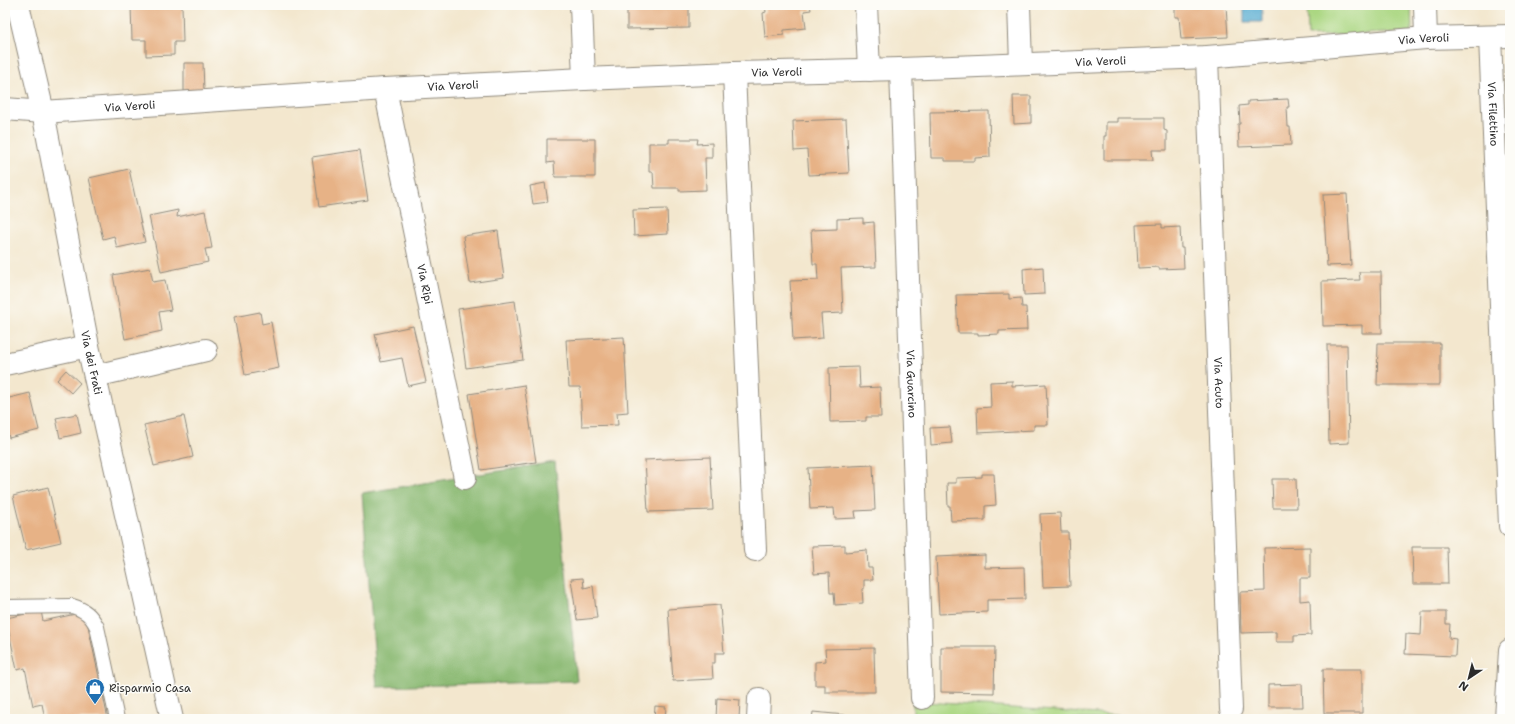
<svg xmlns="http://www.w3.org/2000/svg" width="1515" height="724" font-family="'Shantell Sans',sans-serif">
<rect width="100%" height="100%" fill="#fdfcf7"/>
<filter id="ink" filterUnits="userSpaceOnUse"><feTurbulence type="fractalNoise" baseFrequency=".025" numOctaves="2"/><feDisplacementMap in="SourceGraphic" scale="8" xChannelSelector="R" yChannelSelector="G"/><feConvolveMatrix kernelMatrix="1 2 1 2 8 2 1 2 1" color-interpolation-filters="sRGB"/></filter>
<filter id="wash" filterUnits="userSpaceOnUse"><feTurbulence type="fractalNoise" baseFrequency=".012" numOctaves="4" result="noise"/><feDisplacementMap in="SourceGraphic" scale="16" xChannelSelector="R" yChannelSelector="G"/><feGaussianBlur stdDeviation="0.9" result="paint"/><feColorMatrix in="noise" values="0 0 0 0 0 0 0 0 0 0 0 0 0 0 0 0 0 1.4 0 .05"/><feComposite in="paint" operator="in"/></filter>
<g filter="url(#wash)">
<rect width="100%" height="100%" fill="#f3e7ce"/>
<path fill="#abd782" stroke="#6b8156" d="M1307 5H1411L1412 32 1308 36Z
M913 701 1126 716V719H913Z"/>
<path fill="#88b870" stroke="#5a724e" d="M555 462 577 681 377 687 362 493Z"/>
<path fill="#53aad0" stroke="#3f6a7e" d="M1244 5H1262V22H1244Z"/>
<g id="blocks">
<path fill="#e7b286" d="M131 5H182L183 42H174V55L146 56V40H132Z
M627 5H689V28L627 29Z
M765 5H810L811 10 804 11 806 28 784 30V35L765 37 763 13 766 12Z
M1175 5H1226L1228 37 1181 39 1179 17H1175Z
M184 63H203L204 91H184Z
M1013 96H1031V123L1014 124Z
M1288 99 1289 107H1287L1288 127H1290L1291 145 1239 147 1238 124H1240L1239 106 1248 105V101Z
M989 111 990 157 975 158V161H945V158H931L930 112Z
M1118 118H1164V130L1167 131V150H1152L1153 160H1104V136H1106V122H1118Z
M846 119 849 173 809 175 807 150 794 151 793 121Z
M547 139H595V177H555L554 162 547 163Z
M669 139H698L697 144 712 143V158H705L706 190 679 191V188H654L653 172H649V143H669Z
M360 150 368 200 319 207 312 157Z
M129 169 145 242 117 248 114 236 103 239 89 178Z
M545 183 548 202 533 204 530 186Z
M1347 194 1351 265 1327 266 1323 195Z
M667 209 668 234 634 236 633 210Z
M178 210 177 217 205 211 212 248 205 249 208 262 161 272 149 216Z
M863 218V223L874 222 876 267 841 268 843 313 821 314 823 338 793 340 790 281 818 280 817 264H813L811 230 837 229V219Z
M1162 224V228L1180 227 1181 248H1183L1184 268 1159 269V267L1138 268 1136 225Z
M498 231 504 278 470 283 463 236Z
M1043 267 1044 294 1024 295 1023 269Z
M150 268 153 282 165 280 171 310 159 312 162 331 125 339 113 275Z
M1359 272H1381L1382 333H1362V325L1323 326 1322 281 1360 280Z
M1009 294V299L1021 298 1022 307H1026L1027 330 999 331V334L978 335V333H958L956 295Z
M515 301 523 360 466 368 458 309Z
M260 312 262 324 271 322 279 368 245 375 234 317Z
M413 326 426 382 408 386 402 358 381 362 375 334Z
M624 337 628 412 617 413 618 425 582 426 580 387H569L566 340Z
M1378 343H1440V385H1377Z
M1327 345H1347L1349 443 1329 444Z
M859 367 860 388 880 387 881 417H866V421L830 422 829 368Z
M66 370 80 383 71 393 57 380Z
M1012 381V386L1046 384 1048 425H1034V430L978 433 977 408 991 407 990 382Z
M524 385 536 462 481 470 469 394Z
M30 393 39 430 9 438 5 421V399Z
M77 414 81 433 60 438 56 418Z
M184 416 193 457 154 466 144 425Z
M950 427 952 443 931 445 930 428Z
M710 457 713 510 648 512 645 460Z
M873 465 875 510 855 511 856 518 835 519 834 508 810 509 808 468Z
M982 474H994L996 505 985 506V520L951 521 950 506H948L947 483H956V478L982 477Z
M1272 479H1296L1297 508H1273Z
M48 487 61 542 26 550 13 496Z
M1060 513 1061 532H1068L1070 586 1043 587 1040 514Z
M845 545V552L867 550 868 568H872L873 580H864V589H862L863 603 835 605 834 593H830L829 573 814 574 812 546Z
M1310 547V578H1300V601L1310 600 1311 635 1294 636V642H1276V632L1241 633 1240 592 1265 591 1264 548Z
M1412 547H1447L1448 584H1413Z
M985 555V568L1024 567 1025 599 987 600V612L939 614 936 557Z
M583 578 584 588 593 586 597 618 577 620 571 579Z
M720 605 724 653H715V663H712L713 679 673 681 668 609Z
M41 611 43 621 85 612 108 719H45L42 704 33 706 25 668 17 670 6 618Z
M1422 612H1446V624H1450L1449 638 1456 639 1455 656 1405 654 1406 634 1421 635Z
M941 647H995L994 693 941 692Z
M874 648 875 692H825V685H815V662L826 661 825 649Z
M1323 669H1362V713H1324Z
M1302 684 1303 707H1268V685Z
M717 698 740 700 739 719H716Z
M655 706 666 707 665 719H654Z
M813 712 845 715 844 719H812Z"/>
</g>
</g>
<g filter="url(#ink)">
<use href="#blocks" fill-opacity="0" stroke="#8f897c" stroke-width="1"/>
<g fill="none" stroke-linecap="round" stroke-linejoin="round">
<g stroke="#8f897c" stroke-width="16">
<path id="service" d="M5 607 72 606C85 610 91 615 97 627L117 719"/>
</g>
<g stroke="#8f897c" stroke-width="24">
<g id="minor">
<path id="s1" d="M18 5 43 112 88 346 172 719"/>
<path d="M581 5 584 79"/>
<path d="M866 5 869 70"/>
<path d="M1019 5 1021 64"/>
<path d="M1425 5 1426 38"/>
<path id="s2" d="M1490 37 1510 526"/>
<path id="s3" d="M1207 57 1231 709"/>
<path id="s4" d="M901 69 922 698"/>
<path d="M734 73 755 550"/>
<path id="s5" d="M385 89 465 478"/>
<path id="s6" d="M5 109 43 112 385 89 584 79 734 73 901 69 1207 57 1426 38 1510 36"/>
<path d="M5 364 88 346"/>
<path d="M95 376 206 350"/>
<path d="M758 719 759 699"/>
<path d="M1506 719 1510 650"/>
</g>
</g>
<use href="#service" stroke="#fff" stroke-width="14"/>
<use href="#minor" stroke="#fff" stroke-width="22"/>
</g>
</g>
<defs>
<g id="shop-pin" transform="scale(1)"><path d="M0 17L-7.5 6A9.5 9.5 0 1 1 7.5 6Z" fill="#1f6fb2" stroke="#fdfcf7"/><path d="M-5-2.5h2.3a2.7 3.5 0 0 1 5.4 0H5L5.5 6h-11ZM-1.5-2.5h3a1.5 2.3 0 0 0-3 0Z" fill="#fff"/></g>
</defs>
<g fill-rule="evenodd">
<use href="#shop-pin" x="95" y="688"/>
</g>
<g text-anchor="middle" stroke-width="3" stroke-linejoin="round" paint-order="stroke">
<g font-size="11" fill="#2b2b2b" stroke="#fdfcf7">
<text dy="4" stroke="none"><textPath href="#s6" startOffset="1421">Via Veroli</textPath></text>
<text dy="4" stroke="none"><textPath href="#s6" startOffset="1097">Via Veroli</textPath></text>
<text dy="4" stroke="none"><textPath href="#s6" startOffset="773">Via Veroli</textPath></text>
<text dy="4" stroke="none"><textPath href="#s6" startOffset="449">Via Veroli</textPath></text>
<text dy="4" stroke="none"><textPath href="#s6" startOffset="125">Via Veroli</textPath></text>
<text dy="4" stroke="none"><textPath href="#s2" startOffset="77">Via Filettino</textPath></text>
<text dy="4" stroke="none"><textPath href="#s5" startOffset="199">Via Ripi</textPath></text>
<text dy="4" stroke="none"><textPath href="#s1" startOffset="365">Via dei Frati</textPath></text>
<text dy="4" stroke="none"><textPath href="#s4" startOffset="315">Via Guarcino</textPath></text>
<text dy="4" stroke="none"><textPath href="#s3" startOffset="326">Via Acuto</textPath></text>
</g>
<g font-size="11" fill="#2b2b2b" stroke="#fdfcf7" text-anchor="start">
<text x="109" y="692">Risparmio Casa</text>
</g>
</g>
<rect width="1515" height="724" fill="none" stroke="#fdfcf7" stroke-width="20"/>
<g transform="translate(1469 678) rotate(215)" stroke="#fdfcf7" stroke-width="3" paint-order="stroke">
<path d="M0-3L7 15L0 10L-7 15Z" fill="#2b2b2b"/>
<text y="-6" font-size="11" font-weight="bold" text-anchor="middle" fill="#2b2b2b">N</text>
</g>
</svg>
